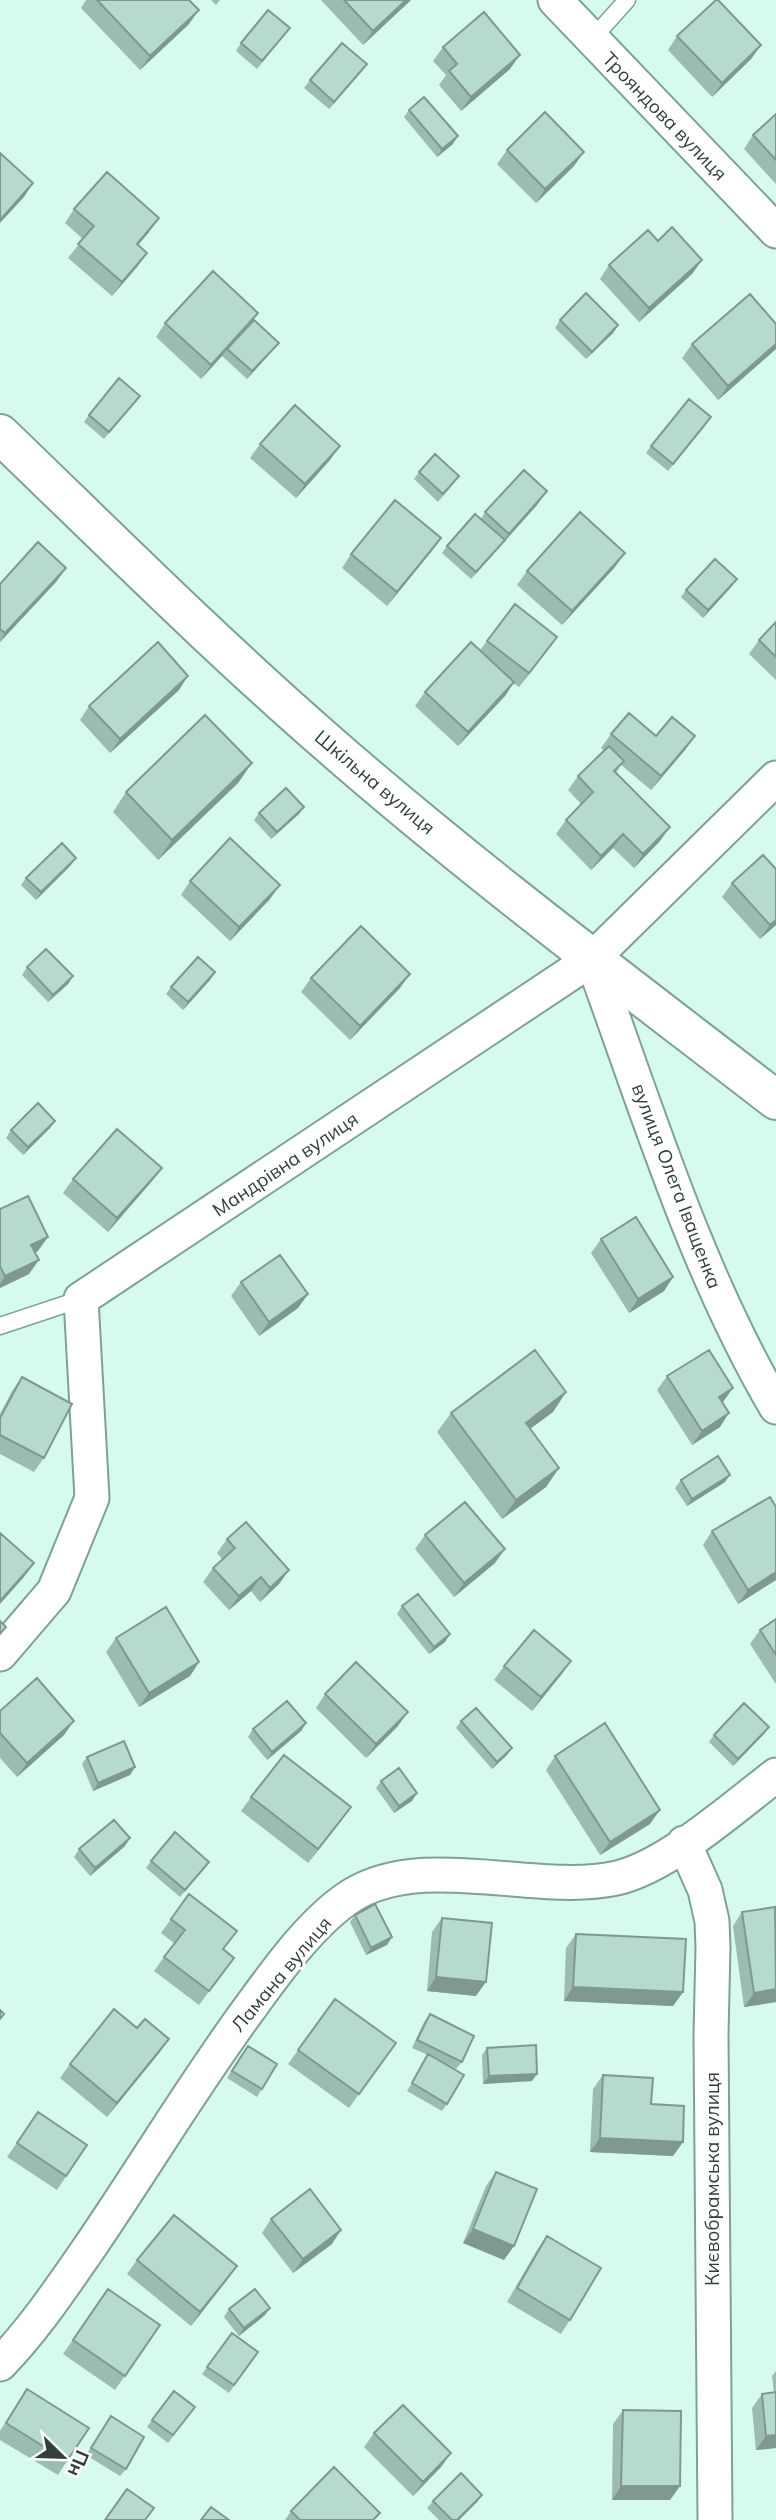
<svg xmlns="http://www.w3.org/2000/svg" width="776" height="2520" font-family="Mulish,sans-serif">
<rect width="100%" height="100%" fill="#d6fbed"/>
<g fill="none" stroke-linecap="round" stroke-linejoin="round">
<g stroke="#7ea195" stroke-width="19">
<path id="service" d="M592 39 627 0
M0 1326 81 1299"/>
</g>
<g stroke="#7ea195" stroke-width="37">
<path id="minor" d="M555 0 776 231
M592 959C647 1109 695 1269 776 1407
M0 1654 54 1591 92 1498 81 1299 592 959 776 778
M684 1843 705 1890 712 1921 713 1947 711 2035 715 2520
M0 2364C33 2330 60 2290 87 2251 142 2171 191 2088 249 2009 276 1972 312 1921 351 1896 424 1850 536 1896 617 1878 668 1866 734 1807 776 1775"/>
</g>
<g stroke="#7ea195" stroke-width="42">
<path id="secondary" d="M0 434C109 539 216 646 330 745 473 870 626 984 776 1100"/>
</g>
<use href="#service" stroke="#fff" stroke-width="16"/>
<use href="#minor" stroke="#fff" stroke-width="33"/>
<use href="#secondary" stroke="#fff" stroke-width="38"/>
</g>
<path fill="#9dbcb0" d="M86 0H189V24L140 70 81 8Z
M211 0H220L216 5Z
M321 0H411L363 45Z
M290 28 257 69 236 51 241 43Z
M677 36 761 45 751 59 712 97 668 50Z
M443 47 510 69 461 111 439 85 446 75 433 61Z
M367 64 329 109 304 88 310 80Z
M409 110 453 144 437 157 404 117Z
M776 114V184L744 149 753 135Z
M507 150 574 166 536 203 497 164Z
M74 209 149 232 138 245 147 253 137 267 112 296 68 258 83 239 65 223Z
M658 241 702 260 692 274 639 322 600 279 609 265Z
M254 320 273 350 247 379 222 356 201 379 156 337 165 323Z
M560 320 618 325 613 333 586 359 555 328Z
M692 344 776 349 718 400 682 358Z
M140 396 104 439 84 422 89 415Z
M706 425 668 471 646 453 651 446Z
M260 444 330 460 296 498 250 458Z
M419 472 454 483 438 502 414 479Z
M537 505 471 579 442 553 447 546 481 519 485 512Z
M441 538 431 552 387 606 342 568 351 554Z
M615 567 562 625 517 585 527 571Z
M66 568 56 582 0 642V584Z
M732 586 703 618 681 597 686 590Z
M776 622V680L749 654 759 640Z
M557 637 519 687 513 683 505 696 458 746 415 706 425 692 480 650 487 641Z
M179 690 110 753 80 720 89 706Z
M611 734 695 736 685 750 651 790 621 765 616 773 660 841 634 868 613 848 591 870 556 834 566 820 581 804 568 790 578 776 604 751 601 748Z
M252 763 238 783 158 860 113 812 126 792Z
M259 813 299 814 271 839 254 820Z
M71 865 36 900 21 885 26 878Z
M776 869V925L760 939 722 897 732 883Z
M190 881 270 899 230 941 181 895Z
M27 967 73 976 68 984 48 1002 22 975Z
M215 972 210 980 183 1010 166 994 171 987Z
M311 978 400 988 350 1040 301 992Z
M50 1128 23 1155 6 1138 11 1130Z
M162 1168 152 1181 108 1232 63 1193 73 1179Z
M0 1209 38 1251 35 1253 29 1274 0 1288Z
M601 1239 673 1277 664 1291 629 1313 591 1253Z
M241 1282 308 1294 298 1308 259 1336 231 1296Z
M667 1376 723 1402 722 1403 720 1427 692 1445 657 1390Z
M22 1377 44 1458 34 1472 0 1454V1414L12 1391Z
M566 1392 553 1412 530 1429 559 1468 546 1487 502 1519 437 1432 451 1413Z
M681 1480 725 1482 687 1506 675 1488Z
M712 1531 776 1580 738 1604 703 1545Z
M425 1535 495 1563 454 1597 415 1549Z
M227 1539 289 1570 279 1584 260 1602 251 1591 229 1610 203 1582 213 1568 222 1559 217 1553Z
M402 1606 450 1634 445 1642 429 1654 397 1614Z
M776 1619V1684L750 1644 760 1630Z
M116 1638 199 1662 190 1676 139 1707 106 1652Z
M571 1661 561 1675 532 1711 494 1680 504 1666Z
M325 1694 398 1726 366 1758 316 1708Z
M0 1711 64 1735 17 1777 0 1758Z
M461 1721 512 1748 507 1755 492 1769 456 1728Z
M306 1723 301 1731 267 1760 248 1737 253 1729Z
M769 1727 764 1734 733 1766 709 1742 714 1735Z
M555 1756 650 1824 600 1855 546 1770Z
M87 1757 135 1767 130 1775 93 1791 82 1764Z
M381 1781 412 1801 394 1813 376 1788Z
M251 1797 351 1807 308 1863 241 1811Z
M125 1846 90 1876 74 1857 79 1849Z
M151 1861 204 1869 180 1897 146 1868Z
M742 1912 776 2002 744 2007 733 1926Z
M355 1915 392 1937 387 1945 366 1955 350 1922Z
M442 1918 476 1996 427 1991 432 1932Z
M171 1919 224 1950 234 1958 199 2005 154 1971 174 1943 161 1933Z
M576 1934 683 1992 673 2006 564 2001 566 1948Z
M335 1999 396 2043 349 2108 288 2064Z
M430 2014 462 2062 456 2069 443 2063 447 2104 442 2111 407 2091 428 2055 412 2048 424 2022Z
M137 2028 169 2039 159 2053 107 2117 60 2078 70 2064Z
M487 2048 532 2081 483 2084 482 2055Z
M242 2053 262 2089 257 2097 227 2078Z
M603 2075 651 2104 683 2142 673 2156 590 2152 593 2089Z
M38 2112 87 2145 57 2190 7 2157Z
M496 2172 504 2260 463 2243 486 2186Z
M271 2219 332 2244 293 2273 262 2233Z
M547 2236 570 2320 561 2334 507 2302 537 2250Z
M137 2260 227 2280 191 2326 127 2274Z
M108 2289 160 2325 115 2390 63 2354Z
M229 2309 265 2315 239 2336 224 2317Z
M232 2333 258 2352 229 2393 202 2374Z
M776 2371V2448L756 2450 752 2408 762 2394 774 2393 772 2376Z
M27 2389 67 2461 58 2475 0 2440V2431Z
M623 2410 680 2486 670 2500H612L613 2424Z
M190 2414 168 2443 147 2427 152 2420Z
M111 2416 126 2469 120 2476 86 2455Z
M374 2433 451 2453 441 2467 413 2496 364 2447Z
M482 2495 477 2502 459 2520H439L427 2508 433 2501Z
M291 2511 375 2520H285Z"/>
<path fill="#7f9990" d="M406 0H411L363 45 373 31Z
M199 10 189 24 140 70 150 56Z
M761 45 751 59 712 97 722 83Z
M520 55 510 69 461 111 471 97Z
M367 64 361 72 329 109 334 102Z
M458 136 453 144 437 157 442 149Z
M584 152 574 166 536 203 545 189Z
M33 183 24 197 0 223V220Z
M159 218 149 232 127 258 137 244Z
M147 253 137 267 112 296 122 282Z
M702 260 692 274 639 322 649 308Z
M258 313 249 327 227 349 222 356 201 379 211 365Z
M618 325 613 333 586 359 592 352Z
M279 343 273 350 247 379 252 371Z
M776 344V349L718 400 728 386Z
M340 446 330 460 296 498 305 484Z
M547 491 537 505 471 579 509 534Z
M441 538 431 552 387 606 397 592Z
M625 553 615 567 562 625 572 611Z
M66 568 56 582 0 642 5 633Z
M737 579 732 586 703 618 708 610Z
M557 637 547 651 519 687 529 673Z
M188 676 179 690 110 753 120 739Z
M514 682 505 696 458 746 468 732Z
M695 736 685 750 651 790 661 776Z
M252 763 238 783 158 860 172 840Z
M304 807 299 814 271 839 277 832Z
M670 827 660 841 634 868 643 854Z
M623 834 613 848 591 870 601 856Z
M76 858 71 865 36 900 41 892Z
M280 885 270 899 230 941 239 927Z
M776 920V925L760 939 770 925Z
M215 972 210 980 183 1010 188 1002Z
M410 974 400 988 350 1040 360 1026Z
M73 976 68 984 48 1002 53 995Z
M55 1121 50 1128 23 1155 28 1147Z
M162 1168 152 1181 108 1232 117 1218Z
M48 1237 38 1251 21 1259 31 1245Z
M39 1260 29 1274 0 1288V1284L5 1276Z
M673 1277 664 1291 629 1313 638 1299Z
M308 1294 298 1308 259 1336 269 1322Z
M733 1388 723 1402 709 1411 719 1397Z
M566 1392 553 1412 512 1442 526 1423Z
M729 1413 720 1427 692 1445 702 1431Z
M559 1468 546 1487 502 1519 516 1500Z
M730 1475 725 1482 687 1506 692 1499Z
M505 1549 495 1563 454 1597 464 1583Z
M34 1563 24 1577 0 1604V1601Z
M289 1570 279 1584 260 1602 270 1588Z
M776 1572V1580L738 1604 748 1590Z
M261 1577 251 1591 229 1610 239 1596Z
M450 1634 445 1642 429 1654 434 1647Z
M571 1661 561 1675 532 1711 541 1697Z
M199 1662 190 1676 139 1707 149 1693Z
M408 1712 398 1726 366 1758 376 1744Z
M74 1721 64 1735 17 1777 27 1763Z
M306 1723 301 1731 267 1760 272 1752Z
M769 1727 764 1734 733 1766 738 1759Z
M512 1748 507 1755 492 1769 497 1762Z
M135 1767 130 1775 93 1791 98 1783Z
M417 1793 412 1801 394 1813 399 1806Z
M351 1807 341 1821 308 1863 318 1849Z
M660 1810 650 1824 600 1855 610 1842Z
M130 1838 125 1846 90 1876 95 1868Z
M392 1937 387 1945 366 1955 371 1948Z
M436 1977 486 1982 476 1996 427 1991Z
M573 1987 683 1992 673 2006 564 2001Z
M776 1989V2002L744 2007 754 1993Z
M169 2039 159 2053 107 2117 117 2103Z
M537 2074 532 2081 483 2084 489 2076Z
M600 2138 683 2142 673 2156 590 2152Z
M473 2229 514 2246 504 2260 463 2243Z
M341 2230 332 2244 293 2273 303 2259Z
M237 2266 227 2280 191 2326 200 2312Z
M270 2308 265 2315 239 2336 244 2328Z
M776 2435V2448L756 2450 766 2436Z
M451 2453 441 2467 413 2496 423 2482Z
M621 2486H680L670 2500H612Z
M482 2495 477 2502 459 2520H457Z"/>
<path fill="#b6dbcd" stroke="#7f9990" stroke-width="2" d="M97 0H189L199 10 150 56Z
M344 0H406L373 31Z
M716 0H718L761 45 722 83 677 36Z
M268 10 290 28 262 61 241 43Z
M484 12 520 55 471 97 449 71 457 64 443 47Z
M342 43 367 64 334 102 310 80Z
M424 97 458 136 442 149 409 110Z
M545 112 584 152 545 189 507 150Z
M776 114V160L753 135Z
M0 153 33 183 0 220Z
M107 172 159 218 137 244 147 253 122 282 78 244 94 226 74 209Z
M672 227 702 260 649 308 609 265 648 230 658 241Z
M213 271 258 313 211 365 165 323Z
M586 293 618 325 592 352 560 320Z
M750 294 776 324V344L728 386 692 344Z
M254 320 279 343 252 371 227 349Z
M119 378 140 396 109 432 89 415Z
M689 399 711 417 673 464 651 446Z
M295 405 340 446 305 484 260 444Z
M435 454 459 476 443 494 419 472Z
M524 470 547 491 509 534 485 512Z
M395 500 441 538 397 592 351 554Z
M580 512 625 553 572 611 527 571Z
M475 514 505 540 476 572 447 546Z
M38 542 66 568 5 633 0 629V584Z
M715 559 737 579 708 610 686 590Z
M515 604 557 637 529 673 487 641Z
M776 622V657L759 640Z
M158 642 188 676 120 739 89 706Z
M471 642 514 682 468 732 425 692Z
M629 713 656 736 672 717 695 736 661 776 611 734Z
M205 715 252 763 172 840 126 792Z
M609 746 624 761 614 771 670 827 643 854 623 834 601 856 566 820 593 792 578 776Z
M286 788 304 807 277 832 259 813Z
M230 838 280 885 239 927 190 881Z
M62 843 76 858 41 892 26 878Z
M763 855 776 869V920L770 925 732 883Z
M361 926 410 974 360 1026 311 978Z
M46 949 73 976 53 995 27 967Z
M198 957 215 972 188 1002 171 987Z
M38 1103 55 1121 28 1147 11 1130Z
M117 1129 162 1168 117 1218 73 1179Z
M28 1196 48 1237 31 1245 39 1260 5 1276 0 1266V1209Z
M636 1217 673 1277 638 1299 601 1239Z
M280 1255 308 1294 269 1322 241 1282Z
M535 1350 566 1392 526 1423 559 1468 516 1500 451 1413Z
M709 1350 733 1388 719 1397 729 1413 702 1431 667 1376Z
M22 1377 72 1404 44 1458 0 1435V1418Z
M718 1456 730 1475 692 1499 681 1480Z
M770 1497 776 1507V1572L748 1590 712 1531Z
M465 1502 505 1549 464 1583 425 1535Z
M246 1522 289 1570 270 1588 261 1577 239 1596 213 1568 235 1548 227 1539Z
M0 1533 34 1563 0 1601Z
M418 1594 450 1634 434 1647 402 1606Z
M166 1607 199 1662 149 1693 116 1638Z
M776 1619V1655L760 1630Z
M0 1621 6 1627 0 1634Z
M534 1630 571 1661 541 1697 504 1666Z
M356 1662 408 1712 376 1744 325 1694Z
M37 1678 74 1721 27 1763 0 1733V1711Z
M287 1701 306 1723 272 1752 253 1729Z
M744 1703 769 1727 738 1759 714 1735Z
M476 1708 512 1748 497 1762 461 1721Z
M605 1723 660 1810 610 1842 555 1756Z
M124 1741 135 1767 98 1783 87 1757Z
M284 1755 351 1807 318 1849 251 1797Z
M399 1768 417 1793 399 1806 381 1781Z
M114 1820 130 1838 95 1868 79 1849Z
M175 1832 209 1862 185 1890 151 1861Z
M189 1894 237 1931 223 1949 234 1958 209 1991 164 1957 185 1930 171 1919Z
M375 1904 392 1937 371 1948 355 1915Z
M775 1907 776 1989 754 1993 742 1912Z
M442 1918 492 1923 486 1982 436 1977Z
M576 1934 686 1939 683 1992 573 1987Z
M335 1999 396 2043 359 2094 298 2050Z
M114 2009 137 2028 145 2019 169 2039 117 2103 70 2064Z
M0 2010 4 2014 0 2019Z
M430 2014 474 2036 462 2062 417 2040Z
M536 2045 537 2074 489 2076 487 2048Z
M248 2046 277 2064 262 2089 232 2071Z
M428 2054 464 2075 447 2104 412 2083Z
M603 2075 653 2078 651 2104 684 2106 683 2142 600 2138Z
M38 2112 87 2145 66 2176 17 2143Z
M496 2172 537 2189 514 2246 473 2229Z
M310 2189 341 2230 303 2259 271 2219Z
M174 2215 237 2266 200 2312 137 2260Z
M547 2236 601 2268 570 2320 517 2288Z
M108 2289 160 2325 125 2376 73 2340Z
M255 2289 270 2308 244 2328 229 2309Z
M232 2333 258 2352 234 2385 207 2367Z
M27 2389 89 2428 67 2461 6 2423Z
M174 2391 195 2407 173 2435 152 2420Z
M776 2392V2435L766 2436 762 2394Z
M403 2405 451 2453 423 2482 374 2433Z
M623 2410 681 2411 680 2486H621Z
M111 2416 144 2437 126 2469 91 2448Z
M334 2467 380 2513 373 2520H300L291 2511Z
M461 2473 482 2495 457 2520H452L433 2501Z
M127 2489 154 2508 145 2520H105Z
M211 2507 229 2520H201Z"/>
<g text-anchor="middle" stroke-width="6" stroke-linejoin="round" paint-order="stroke">
<g font-size="19" fill="#31403a" stroke="#fff">
<text transform="translate(665 116) rotate(46)" y="7">Трояндова вулиця</text>
<text transform="translate(375 782) rotate(40)" y="7">Шкільна вулиця</text>
<text transform="translate(285 1164) rotate(-34)" y="7">Мандрівна вулиця</text>
<text transform="translate(677 1186) rotate(69)" y="7">вулиця Олега Іващенка</text>
<text transform="translate(281 1974) rotate(-50)" y="7">Ламана вулиця</text>
<text transform="translate(712 2179) rotate(-90)" y="7">Києвобрамська вулиця</text>
</g>
</g>
<g transform="translate(63 2457) rotate(113)" stroke="#ffffff" stroke-width="5" paint-order="stroke">
<path d="M0-5L12 26L0 18L-12 26Z" fill="#31403a"/>
<text y="-10" font-size="19" font-weight="bold" text-anchor="middle" fill="#31403a">Пн</text>
</g>
</svg>
